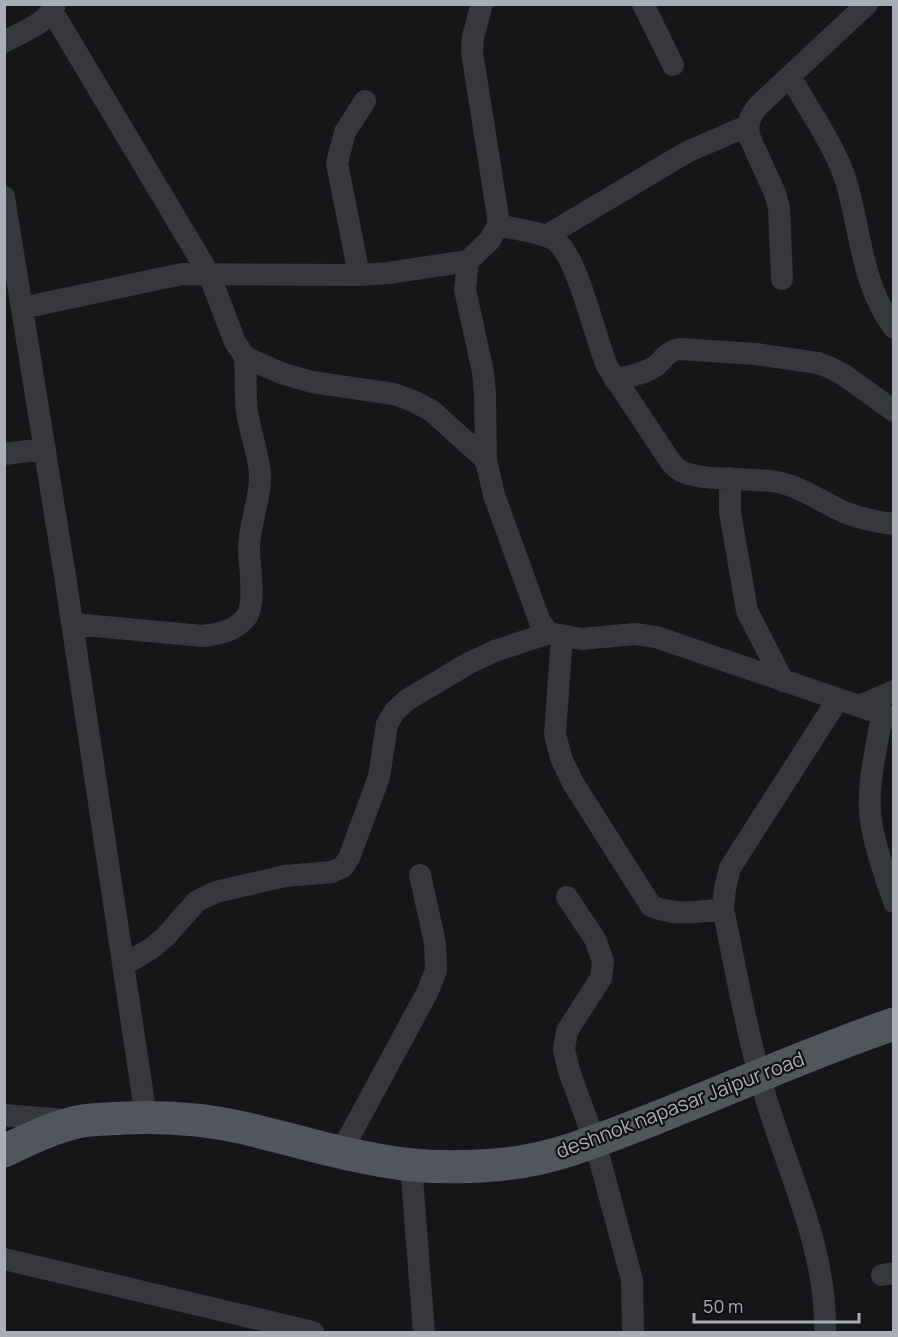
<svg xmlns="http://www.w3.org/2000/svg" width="898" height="1337" font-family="Manrope,sans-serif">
<rect width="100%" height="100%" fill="#161618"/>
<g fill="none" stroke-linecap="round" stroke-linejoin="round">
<path stroke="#37383d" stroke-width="22" d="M482 4 473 37 472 52 498 217V225L490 240 468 261 465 290 483 372 485 394 486 460 494 495 540 622 549 633 581 639 635 634 656 637 894 718
M643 4 673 65
M52 11 209 274 235 342 245 357 281 373 312 382 394 394 413 401 432 411 486 460
M4 42C21 32 48 24 55 4
M790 76C807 107 836 148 846 181 861 231 861 284 894 328
M4 197 65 576 146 1117
M498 225C513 229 544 232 556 241 578 258 595 338 607 366L668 458C672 463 676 469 681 471 702 482 750 477 777 482 802 487 822 502 844 512 861 519 876 522 894 524
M546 236 687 152 747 126
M359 275 337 163 345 132 365 101
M782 279 779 208 775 193 749 136C747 123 750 116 758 106L867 4
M22 308 182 274 359 275 388 273 468 261
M615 380C628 376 646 374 657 365 666 357 667 351 680 349L756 354 818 363 831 368 844 375 894 411
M4 454 45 449
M730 478V512L747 611 783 681
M73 624 203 636C220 634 236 631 247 616 256 602 249 564 249 548 249 523 261 500 260 475 259 454 250 433 247 412 245 394 246 375 245 357
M562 636 555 734 561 758 573 783 651 906C675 916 697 912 723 909
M859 706 894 691
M882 714C877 748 866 786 871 821 875 848 885 875 894 902
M567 897 595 939 603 961 601 978 567 1031 564 1049 569 1071 595 1142 632 1280 633 1332
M124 965 152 948 166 936 197 901 216 892 285 876 332 872 343 867 349 858 379 777 387 724 395 711 407 700 469 663 495 651 549 633
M4 1115 66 1120
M341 1152 428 991 436 970 435 943 420 875
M411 1165 424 1332
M4 1259 313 1332
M882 1275 894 1273
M825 1332C827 1241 781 1160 759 1074 744 1020 735 964 723 909L725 888 730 868 838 699"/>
<path stroke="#53555c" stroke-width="33" d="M4 1151C29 1139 56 1126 82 1121 96 1119 111 1119 124 1118 164 1116 205 1119 244 1128 300 1141 355 1159 412 1165 443 1168 474 1167 505 1164 556 1159 604 1138 651 1120 732 1088 811 1052 894 1024"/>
</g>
<g text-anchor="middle" stroke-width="4.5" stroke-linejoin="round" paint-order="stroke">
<g font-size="20" fill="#a8adb8" stroke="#111113">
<text transform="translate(680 1105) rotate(-21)" y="7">deshnok napasar Jaipur road</text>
</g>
</g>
<rect width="898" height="1337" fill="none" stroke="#a8adb8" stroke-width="12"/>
<path d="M694 1313v9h165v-9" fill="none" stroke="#a8adb8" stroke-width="3"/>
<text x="703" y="1313" font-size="18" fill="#a8adb8" stroke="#111113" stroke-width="4.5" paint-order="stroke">50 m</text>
</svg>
